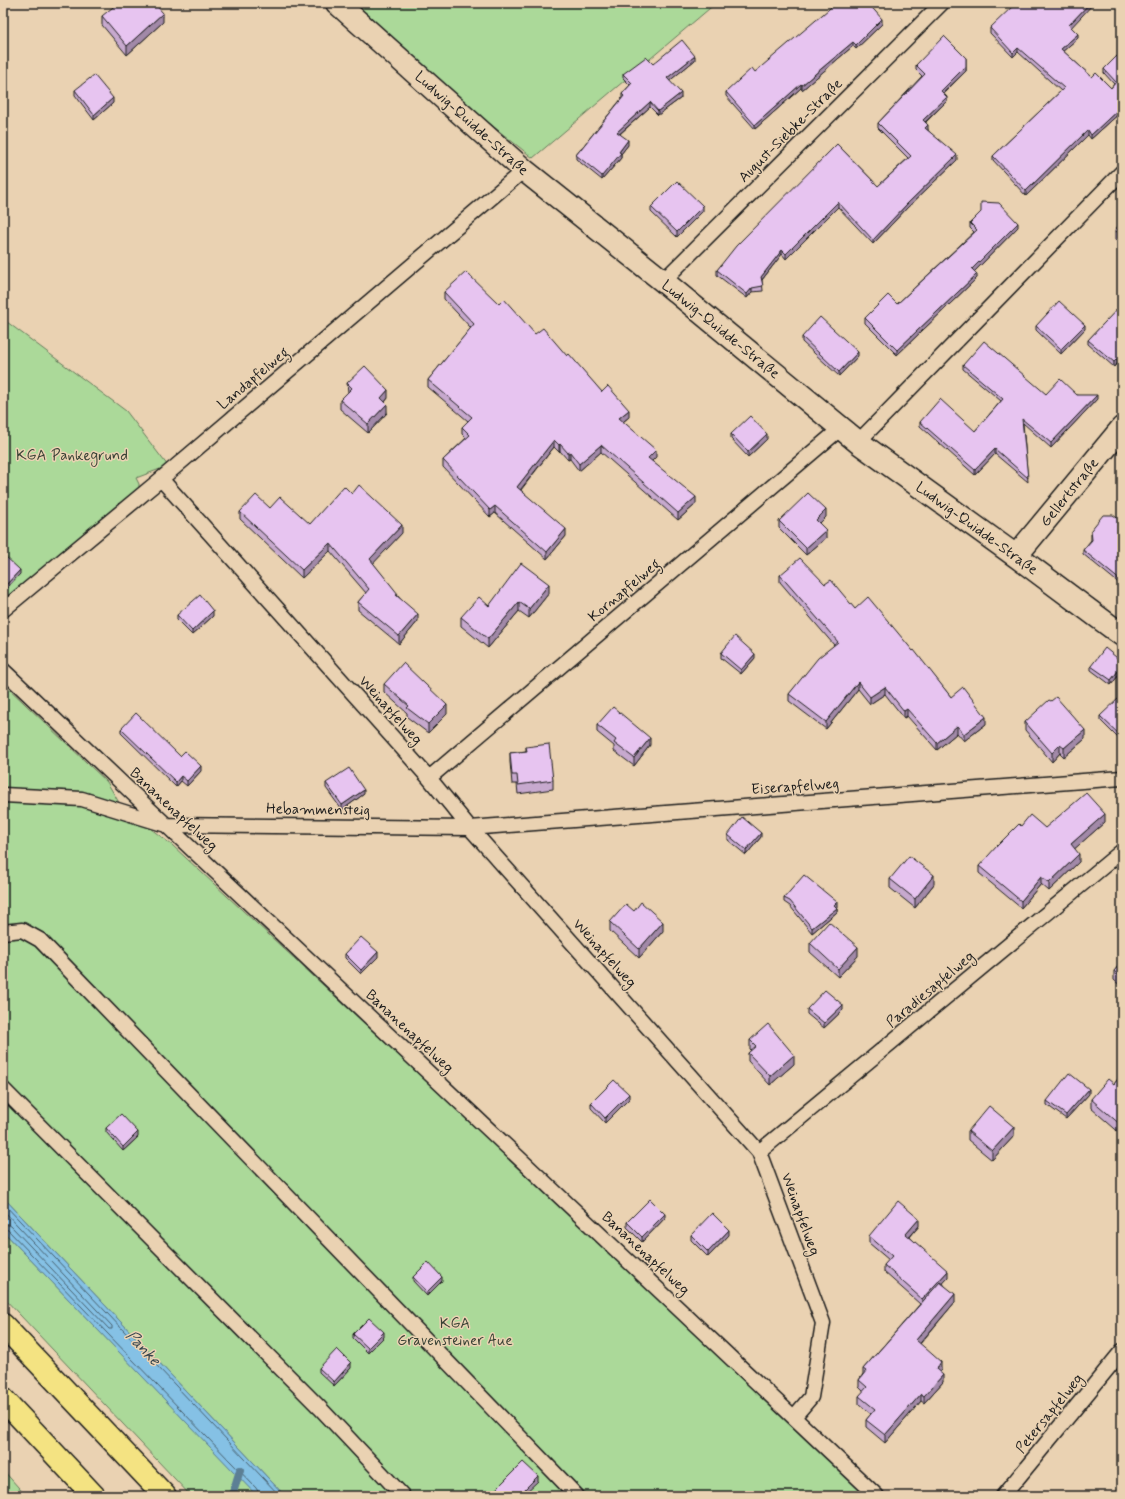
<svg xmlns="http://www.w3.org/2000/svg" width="1125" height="1499" font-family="Mynerve,sans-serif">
<rect width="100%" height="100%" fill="#ead2b2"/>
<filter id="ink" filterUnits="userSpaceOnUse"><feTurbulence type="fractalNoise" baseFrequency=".025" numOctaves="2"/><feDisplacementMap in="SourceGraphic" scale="8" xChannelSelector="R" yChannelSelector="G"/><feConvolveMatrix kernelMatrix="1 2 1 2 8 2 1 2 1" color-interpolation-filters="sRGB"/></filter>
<g filter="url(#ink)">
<path fill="#abd999" stroke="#647a5a" d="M345 3H716L533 158 437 82Z
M3 319 126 411 168 466 136 478 139 484V491L3 608Z
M3 683 107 782 121 806 172 845 874 1496H285L3 1197Z
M3 1231 253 1491 257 1496H191L3 1297Z
M3 1470 26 1496H3Z"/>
<path fill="#85c1e5" stroke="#5b7f95" d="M3 1197 285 1496H257L3 1231Z"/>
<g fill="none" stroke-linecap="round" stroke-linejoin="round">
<path stroke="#465e6c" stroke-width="1" d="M3 1203 280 1496
M3 1210 112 1326V1329H109L11 1226 3 1223
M3 1228 8 1230 256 1488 259 1493 260 1496"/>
<path stroke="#5b7f95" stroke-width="8" d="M232 1496 240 1470"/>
<g stroke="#1c1c1c" stroke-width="17">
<path id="lane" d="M663 281 942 3
M858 442 1122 172
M161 479 429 778 470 828 759 1152 823 1323 811 1397 794 1417
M3 610 161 479 524 170
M3 670C293 947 587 1220 877 1496
M429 778 841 428
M3 795 82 799 166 825 470 828 1122 778
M3 932 22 930 40 940 577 1496
M3 1089 320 1408 403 1496
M759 1152 1122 851
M1003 1496 1122 1351"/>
</g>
<g stroke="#1c1c1c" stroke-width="25">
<path id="street" d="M337 3 524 170 663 281 858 442 1016 556 1122 635
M1016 556 1122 428"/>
</g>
<g stroke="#1c1c1c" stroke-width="25">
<path id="highway" d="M3 1325 165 1496
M3 1399 94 1496"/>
</g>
<use href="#lane" stroke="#ead2b2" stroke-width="14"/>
<use href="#street" stroke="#ead2b2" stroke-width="22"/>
<use href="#highway" stroke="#f4e382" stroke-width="22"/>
</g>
<path fill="#c7a9ce" stroke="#1c1c1c" d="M102 16 163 22 127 55 102 25Z
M882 24 856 49 853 46 802 90 801 88 755 129 726 96V92L755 72Z
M1071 27 1078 38 1063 51 1092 77 1111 88 1114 84 1104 73V69L1117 56 1122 111 1091 139 1088 135 1026 196 993 160V156L1061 91 1018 52 1013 57 990 33V28Z
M966 58V71L944 93 947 101 926 122 928 130 957 160 907 208 873 244 838 207 786 259 782 254 762 280 763 291 752 292 747 298 717 275V270L837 144 878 186 908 158 878 128V123L922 76 916 70V65Z
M695 60 669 81 681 98 658 115 650 107 620 134 628 145 621 154V158L602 180 576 159V155L622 98V94L630 85 623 78V74L653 64Z
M75 90 113 103 94 120 75 95Z
M651 207 703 211 677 237 651 212Z
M1122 222V246L1115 239V230Z
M970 223 1018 227 974 272 977 278 897 355 865 323V318L897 304 974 232 970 228Z
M444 292 499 304 535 334 567 356 602 392 629 417 623 422 656 457 652 461 696 504 678 520 601 452 579 471 570 459 568 460 560 451 559 452 554 447 521 490 566 536 547 559 495 513 490 517 443 467V460L466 438 462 434V427L468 421 428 387V380L471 328 444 299Z
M1119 308 1114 367 1088 344V340Z
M1036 326 1085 329 1061 354 1036 330Z
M802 337 858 356 839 376 802 342Z
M963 365 1046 394 1077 395 1097 399 1051 448 1023 423 1028 482 995 454 975 475 920 426V422L975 431 1001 401 963 369Z
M347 383 388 398 385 402 387 413 368 433 340 409V400L348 392Z
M731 434 767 439 748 457 731 439Z
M352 494 402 533 373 563 398 596 418 621 399 644 358 610V602L366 593 330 551 302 578 240 519V512L270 508 310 524Z
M826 517 819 524 826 538 806 555 779 528V521Z
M1120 526 1122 528 1121 585 1083 554V550L1091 540V530Z
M780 575 825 584 855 609 913 651 951 697 986 724 964 741 957 733 937 750 907 716 904 718 885 694 870 704 858 689 826 729 789 701V694L834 645 780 582Z
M549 593 529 618 519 611 488 648 461 626V617L489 606Z
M177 615 213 616 192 635 177 620Z
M721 653 755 658 741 674 721 658Z
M1122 662V671L1111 685 1091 670V666Z
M384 684 447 714 428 733 407 717V713L384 692Z
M1122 701V742L1100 720V716Z
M1025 722 1085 739 1064 757 1060 753 1052 762 1025 730Z
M597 725 650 745 634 766 614 751V746L597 732Z
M121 729 201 771 187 786 181 781 176 787 121 733Z
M526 747 553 780V789L518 794 517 784H512L510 762V753L526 751Z
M326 783 364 794 342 810 326 788Z
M1105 822 1074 849 1079 862 1049 891 1041 884 1021 908 979 873V866L1021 826 1045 828Z
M728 835 761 837 746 855 728 840Z
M890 879 934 884 915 908 890 888Z
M784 898 837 907V912L812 933 790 906 784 902Z
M634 911 663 931 639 958 610 931V922Z
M810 943 858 956 838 977 810 952Z
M345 954 378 957 361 974 345 958Z
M1122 962V987L1114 980V971Z
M807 1009 843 1010 824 1028 807 1014Z
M750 1040 794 1064 770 1085 748 1061V1053L751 1050 750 1049Z
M1122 1074V1135L1091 1108V1099L1114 1084Z
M1089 1094 1066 1119 1047 1105V1101Z
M629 1099 605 1123 591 1108V1103Z
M106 1128 138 1137 123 1151 106 1132Z
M968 1131 1014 1136 992 1160 968 1140Z
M665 1218 642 1242 627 1227V1222Z
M919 1226 910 1237 948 1278 943 1283 955 1302 920 1344 941 1370 939 1372 943 1382 924 1403 921 1401 885 1443 866 1427V1420L871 1414 859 1404V1396L864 1392 859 1387V1380L863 1374V1369L920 1304 884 1272V1265L889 1260 869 1243V1236Z
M691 1235H729L708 1257 691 1240Z
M413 1277 442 1281 427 1296 413 1281Z
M353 1334 384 1337 368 1353 353 1338Z
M319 1368H351L334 1386 319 1372Z"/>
<path fill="#a289a8" stroke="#1c1c1c" d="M1090 3H1094L1069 30V25Z
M163 13V22L127 55V46Z
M882 19V24L856 49V45Z
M1078 34V38L1061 53V49Z
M853 42V46L802 90V85Z
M1018 48V52L1013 57V53Z
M695 56V60L667 83V78Z
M966 66V71L941 95V91Z
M801 84V88L755 129V125Z
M681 93V98L658 115V111Z
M947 97V101L923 124V120Z
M113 98V103L94 120V115Z
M650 102V107L617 136V132Z
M1122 106V111L1091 139V135Z
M928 125V130L925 133V128Z
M1088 130V135L1026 196V191Z
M628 140V145L621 154V158L602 180V176Z
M957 155V160L907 208 873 244V240L907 204Z
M838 202V207L786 259V254Z
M703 206V211L677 237V232Z
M1018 223V227L972 274V269Z
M782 250V254L761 281V277Z
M977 274V278L897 355V350Z
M752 288V292L747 298V294Z
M1085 325V329L1061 354V349Z
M858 352V356L839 376V372Z
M1122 354V359L1114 367V362Z
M388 390V398L381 407V398Z
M1097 395V399L1051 448V443Z
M387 404V413L368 433V424Z
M629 410V417L619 425V418Z
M767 434V439L748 457V452Z
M554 440V447L517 494V487Z
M560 444V451L559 452V445Z
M601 445V452L579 471V464Z
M995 449V454L975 475V470Z
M656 450V457L648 465V458Z
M570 452V459L568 460V453Z
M696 497V504L678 520V513Z
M495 506V513L490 517V510Z
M826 510V517L816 527V520Z
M402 525V533L370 567V559Z
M566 529V536L547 559V552Z
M826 530V538L806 555V548Z
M330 543V551L302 578V570Z
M20 570V574L3 592V588Z
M1122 579V584L1121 585V581Z
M549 584V593L529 618V609Z
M519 602V611L488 648V639Z
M213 611V616L192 635V631Z
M418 614V621L399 644V636Z
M755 654V658L741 674V670Z
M1122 666V671L1111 685V680Z
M858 682V689L826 729V722Z
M885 687V694L870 704V697Z
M447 705V714L428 733V724Z
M907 709V716L904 718V711Z
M986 717V724L964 741V734Z
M957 726V733L937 750V743Z
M1085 730V739L1064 757V748Z
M650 738V745L634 766V758Z
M1060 745V753L1052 762V753Z
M201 766V771L187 786V781Z
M181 776V781L176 787V782Z
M364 790V794L342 810V805Z
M1105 814V822L1071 852V844Z
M761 833V837L746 855V850Z
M1079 854V862L1049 891V883Z
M934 875V884L915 908V899Z
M1041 877V884L1021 908V901Z
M837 902V907L834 909V905Z
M837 908V912L812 933V928Z
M663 922V931L639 958V949Z
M858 947V956L838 977V969Z
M378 952V957L361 974V970Z
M843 1005V1010L824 1028V1023Z
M794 1055V1064L770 1085V1076Z
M1089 1089V1094L1066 1119V1115Z
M629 1094V1099L605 1123V1118Z
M1014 1127V1136L992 1160V1151Z
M138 1132V1137L123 1151V1147Z
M665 1214V1218L642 1242V1237Z
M919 1219V1226L906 1241V1234Z
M729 1230V1235L708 1257V1252Z
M948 1271V1278L922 1306V1299Z
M442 1277V1281L427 1296V1292Z
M955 1294V1302L916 1348V1340Z
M384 1332V1337L368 1353V1348Z
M941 1362V1370L936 1376V1369Z
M351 1363V1368L334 1386V1382Z
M943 1375V1382L924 1403V1396Z
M921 1394V1401L885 1443V1435Z
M538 1476V1481L522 1496H518Z"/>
<path fill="#e7c4f0" stroke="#1c1c1c" d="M118 3H154L163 13 127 46 102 16Z
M835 3H868L882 19 856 45 853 42 802 85 801 84 755 125 726 92 752 68 755 72 829 9Z
M1016 3H1090L1069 25 1078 34 1061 49 1092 77 1096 73 1111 88 1116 82 1104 69 1117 56 1122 61V106L1091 135 1088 130 1026 191 993 156 1064 88 1018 48 1013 53 990 28Z
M944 36 966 58V66L941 91 947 97 923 120 928 125 925 128 957 155 907 204 873 240 838 202 786 254 782 250 761 277 763 286 752 288 747 294 717 270 736 246 837 144 878 186 911 156 878 123 925 74 916 65Z
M682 40 695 56 667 78 681 93 658 111 650 102 617 132 628 140 619 152 621 153 602 176 576 155 624 96 622 94 632 83 623 74 646 57 653 64Z
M94 75 113 98 94 115 75 90Z
M677 181 703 206 677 232 651 207Z
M981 202 999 203 1018 223 972 269 977 274 897 350 865 318 888 295 897 304 977 230 970 223 981 212Z
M1122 222V237L1115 230Z
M466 272 499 304 504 299 535 334 543 328 567 356 569 354 602 392 608 386 629 410 619 418 656 450 648 458 696 497 678 513 601 445 579 464 570 452 568 453 560 444 559 445 554 440 517 487 566 529 547 552 495 506 490 510 443 460 470 435 462 427 472 417 428 380 474 324 444 292Z
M1059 301 1085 325 1061 349 1036 326Z
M1122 304V354L1114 362 1088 340Z
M820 317 858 352 839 372 802 337Z
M984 341 1046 394 1060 379 1077 395H1097L1051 443 1022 419 1028 478 995 449 975 470 920 422 940 399 975 431 1003 399 963 365Z
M365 366 388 390 381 398 387 404 368 424 340 400 352 388 347 383Z
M750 416 767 434 748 452 731 434Z
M359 485 402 525 370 559 398 594 396 595 418 614 399 636 358 602 369 589 330 543 302 570 240 512 256 495 270 508 280 497 310 524 344 486 352 494Z
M808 493 826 510 816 520 826 530 806 548 779 521Z
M1103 515H1113L1120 520V526L1122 528V579L1121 581 1083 550 1092 540 1091 530Z
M5 556 20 570 3 588V558Z
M800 558 825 584 831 580 855 609 868 597 913 651 914 650 951 697 963 687 986 717 964 734 957 726 937 743 907 709 904 711 885 687 870 697 858 682 826 722 789 694 818 658 838 642 780 575Z
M521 563 549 584 529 609 519 602 488 639 461 617 479 597 489 606Z
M200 595 213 611 192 631 177 615Z
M735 636 755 654 741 670 721 653Z
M1105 648 1122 662V666L1111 680 1091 666Z
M403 663 447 705 428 724 407 708 409 706 384 684Z
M1056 697 1085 730 1064 748 1060 745 1052 753 1025 722 1049 700 1051 701Z
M1119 698 1122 701V737L1100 716Z
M613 707 650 738 634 758 614 743 616 740 597 725Z
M136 713 180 756 185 751 201 766 187 781 181 776 176 782 121 729Z
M549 744 553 780 518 785 517 775H512L510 753 527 751 526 747Z
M349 768 364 790 342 805 326 783Z
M1086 793 1105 814 1071 844 1079 854 1049 883 1041 877 1021 901 979 866 997 846 1019 824 1021 826 1030 815 1045 828Z
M742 817 761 833 746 850 728 835Z
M909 856 934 875 915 899 890 879Z
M804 875 837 902 834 905 837 908 812 928 790 901 784 898Z
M641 902 663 922 639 949 610 922 626 904 634 911Z
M829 922 858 947 838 969 810 943Z
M361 937 378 952 361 970 345 954Z
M1122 962V978L1114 971Z
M825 990 843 1005 824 1023 807 1009Z
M768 1024 794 1055 770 1076 748 1053 756 1046 750 1040Z
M1069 1073 1089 1089 1066 1115 1047 1101Z
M1122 1074V1126L1091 1099 1108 1079 1114 1084Z
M614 1080 629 1094 605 1118 591 1103Z
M989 1106 1014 1127 992 1151 968 1131Z
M121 1114 138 1132 123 1147 106 1128Z
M650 1199 665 1214 642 1237 627 1222Z
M898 1201 919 1219 906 1234 948 1271 922 1299 884 1265 892 1256 869 1236Z
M712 1213 729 1230 708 1252 691 1235Z
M428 1262 442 1277 427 1292 413 1277Z
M940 1282 955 1294 916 1340 941 1362 936 1369 943 1375 924 1396 921 1394 885 1435 866 1420 875 1409 859 1396 867 1387 859 1380 866 1371 863 1369Z
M369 1318 384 1332 368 1348 353 1334Z
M337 1349 351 1363 334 1382 319 1368Z
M523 1462 538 1476 518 1496H489Z"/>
</g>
<g text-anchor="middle" stroke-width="3" stroke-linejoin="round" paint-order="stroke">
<g font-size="15" fill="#1c1c1c" stroke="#ead2b2">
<text transform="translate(472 123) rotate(42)" y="5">Ludwig-Quidde-Straße</text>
<text transform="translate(790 130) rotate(-45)" y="5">August-Siebke-Straße</text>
<text transform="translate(721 329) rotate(39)" y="5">Ludwig-Quidde-Straße</text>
<text transform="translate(253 378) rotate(-40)" y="5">Landapfelweg</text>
<text transform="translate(1069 492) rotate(-51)" y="5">Gellertstraße</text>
<text transform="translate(977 528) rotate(36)" y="5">Ludwig-Quidde-Straße</text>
<text transform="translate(624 590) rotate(-40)" y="5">Kornapfelweg</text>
<text transform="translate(391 710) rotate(48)" y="5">Weinapfelweg</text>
<text transform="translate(795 786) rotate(-4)" y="5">Eiserapfelweg</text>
<text transform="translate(174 809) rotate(43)" y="5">Bananenapfelweg</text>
<text transform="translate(318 809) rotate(1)" y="5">Hebammensteig</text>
<text transform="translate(605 953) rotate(48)" y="5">Weinapfelweg</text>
<text transform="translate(930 989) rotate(-40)" y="5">Paradiesapfelweg</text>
<text transform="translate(410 1031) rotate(43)" y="5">Bananenapfelweg</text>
<text transform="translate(801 1214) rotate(70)" y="5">Weinapfelweg</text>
<text transform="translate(646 1253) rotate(43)" y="5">Bananenapfelweg</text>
<text transform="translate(1049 1413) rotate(-51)" y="5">Petersapfelweg</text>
</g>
<g font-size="15" fill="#394235" stroke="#ead2b2">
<text x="72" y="460">KGA Pankegrund</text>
<text x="455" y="1328">KGA<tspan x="455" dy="17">Gravensteiner Aue</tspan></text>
</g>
<g font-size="16" font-style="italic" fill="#36454e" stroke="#ead2b2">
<text transform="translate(144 1347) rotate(47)" y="6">Panke</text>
</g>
</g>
<rect width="1125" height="1499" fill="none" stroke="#ead2b2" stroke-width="16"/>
<rect x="8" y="8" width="1109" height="1483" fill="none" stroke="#1c1c1c" stroke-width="1.5" filter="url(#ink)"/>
</svg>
